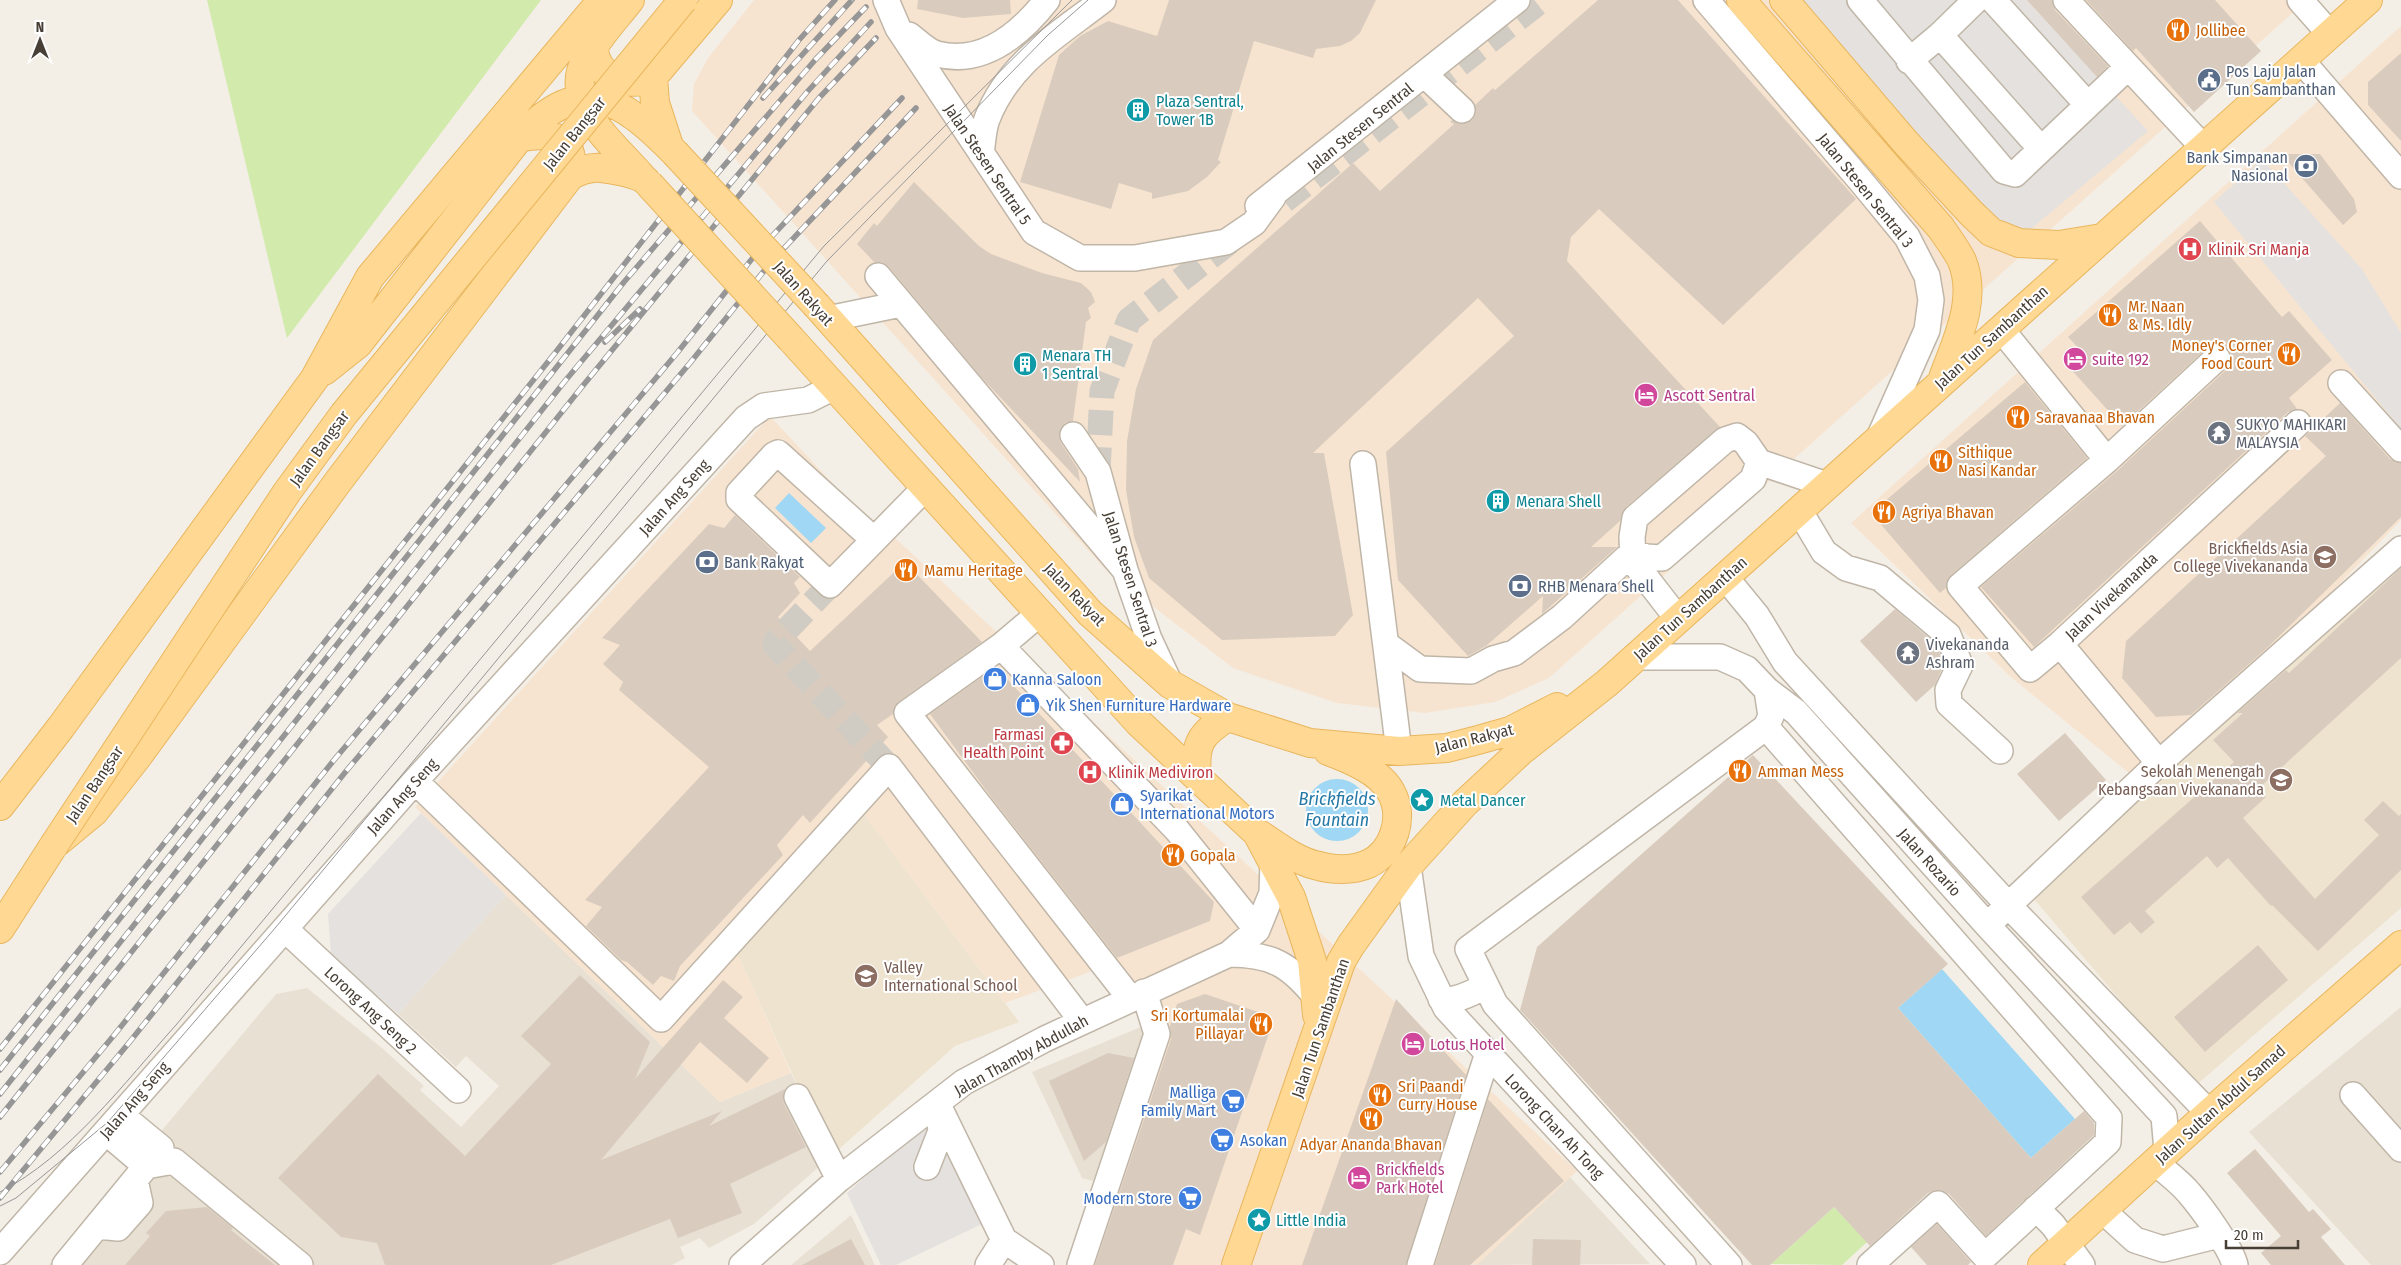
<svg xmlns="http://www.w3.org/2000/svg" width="2401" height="1265" font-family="'Fira Sans Condensed',sans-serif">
<rect width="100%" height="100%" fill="#f4efe6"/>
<path fill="#e8e0d3" d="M506 895 720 1102 791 1073 830 1157 754 1224 709 1248 700 1238 680 1247 685 1258 672 1265H49L276 994 307 988 382 1048 424 1086 420 1090 461 1127 499 1086 466 1056 456 1067 398 1014Z
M2401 1007V1265H2371L2249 1132Z
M1148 1024 1093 1181 1082 1178 1032 1072Z
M1569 1176 1650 1264 1470 1265Z
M851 1215 875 1265H791Z"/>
<path fill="#f7e4d0" d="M754 0H2307L1549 678 1495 702 1425 713 1337 703 1233 668 1107 571 692 111 694 84 708 58Z
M2401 26V520L2145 786 2012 678 1851 523Z
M770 416 887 542 893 536 1577 1171 1477 1265H1076L1160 1014 957 789 1092 971 1005 1003 860 809 734 946 791 1073 720 1102 415 807Z"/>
<path fill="#eee3cf" d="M2401 563V908L2194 1087 2034 899 2347 607Z
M860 809 1019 1022 955 1046 830 1157 734 946Z"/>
<path fill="#d2eaac" d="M207 0H541L287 338Z
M1834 1207 1867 1242 1842 1265 1771 1264Z"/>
<path fill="#e4e1de" d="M1788 0H2027L2148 131 2026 233 1996 227Z
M2262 159 2362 269 2401 333V429L2214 202Z
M421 813 506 895 398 1014 331 954 328 914Z
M934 1116 984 1223 896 1265H881L847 1193Z"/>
<path fill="#9fd7f4" d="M789 493 826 528 811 543 775 508Z
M1306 810a31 31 0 1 1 62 0a31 31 0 1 1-62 0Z
M1942 969 2075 1119 2031 1158 1898 1008Z"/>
<path fill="#d9ccbe" d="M918 0H1010L1011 14 963 18 917 9Z
M1169 0H1376L1360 33 1351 41 1340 46 1316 49 1313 58 1254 41 1218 160 1221 162 1207 177 1188 191 1152 199V193L1119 183 1111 209 1020 182 1059 55 1080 36 1108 21 1157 36Z
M1598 0H1678L1856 199 1723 325 1599 209 1571 237 1567 261 1720 427 1626 507 1620 521 1591 547H1617L1542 614 1543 596 1486 646 1468 656 1398 580 1386 452 1514 336 1478 298 1313 453H1324L1353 615 1335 636 1222 640 1149 578 1134 537 1126 490 1127 441 1136 389 1153 340 1353 163 1380 191 1454 124 1450 122 1452 120 1459 124 1472 120 1476 113 1475 105 1493 88 1495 90Z
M2027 0H2052L2055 10 2108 66 2097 77Z
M2086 0H2215L2261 51 2194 112 2136 48 2133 51Z
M2401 53V141L2368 105V82Z
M2281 154H2320L2354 199 2357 212 2343 225Z
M914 182 979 246 991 254 1042 273 1081 283 1091 292 1095 302 1088 308 1091 318 1086 322 1073 421 1065 423 1059 436 1061 443 1078 469 1080 482 981 377 889 267 882 262H874L857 244 874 223 877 226Z
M2200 221 2282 317 2289 311 2332 360 2289 398 2297 409 2288 412 2034 647 1981 587 2117 471 2227 369 2231 362V354L2227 348 2214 344 2208 347 2122 426 2068 366 2083 353 2068 337Z
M2025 382 2087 458 1951 575 1946 588 1940 593 1871 513Z
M2340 403 2390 459 2401 463V517L2266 649 2191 715 2156 717 2122 678 2126 641 2326 456 2305 436Z
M735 515 800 577 794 583 800 593 778 617 810 651 905 562 982 642 898 702 893 714 877 725 888 737 810 823 803 815 777 845 783 855 680 966 674 981 661 976 653 985 627 962 621 960 586 926 602 907 585 900 709 767 619 690 623 682 603 664 620 645 602 638 709 524 724 528Z
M2401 568V658L2258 789 2266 797 2243 818 2315 899 2379 835 2364 820 2383 801 2399 816 2401 814V870L2318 951 2272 905 2271 906 2228 858 2217 868 2207 856 2145 911 2155 922 2141 934 2130 922 2114 935 2081 897 2234 762 2213 740 2243 713H2237L2286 670 2289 673Z
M1895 609 1936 644 1944 664 1935 685 1916 702 1860 641Z
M996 667 1214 902 1210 921 1117 958 994 801 930 714Z
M2065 733 2106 780 2059 821 2017 774Z
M1753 755 1948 964 1898 1008 2031 1158 2084 1111 2094 1123V1135L1986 1236 1949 1194 1943 1191 1936 1190 1928 1193 1870 1246 1834 1207 1770 1265H1752L1520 1010 1537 947Z
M2258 945 2288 980 2205 1052 2174 1017Z
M580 975 650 1042 635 1079 723 980 743 997 724 1018 769 1058 747 1083 700 1042 601 1160 722 1111 709 1126 785 1089 783 1097 784 1104 806 1147 730 1184 742 1213 678 1238 670 1219 551 1265H385L377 1243 341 1237 278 1178 378 1074 465 1156 551 1064 521 1036Z
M1205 994 1258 1012 1269 1033 1200 1235 1186 1229 1173 1265H1095L1171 1039 1170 1026 1177 1004Z
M1396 999 1466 1075 1406 1265H1302Z
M1108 1053 1134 1058 1106 1142 1084 1161 1049 1081Z
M1488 1099 1564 1181 1470 1265H1435Z
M2255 1149 2309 1212 2313 1209 2331 1229 2321 1237 2345 1265H2271L2261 1253 2281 1236 2227 1173Z
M207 1207 233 1228 231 1230 275 1265H125L150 1236 146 1233 166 1211Z
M1937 1224 1971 1262 1968 1265H1927L1911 1247Z
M851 1239 865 1265H802Z
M1533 1239 1581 1240 1580 1265H1532Z"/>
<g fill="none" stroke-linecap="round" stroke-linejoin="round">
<path stroke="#d1ccc3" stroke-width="25" stroke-dasharray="25 12" stroke-linecap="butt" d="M1284 201 1542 0
M1098 472 1102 391 1129 320 1236 237
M830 585 776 641 775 645 889 767"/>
<g stroke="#c0b6a8" stroke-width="28">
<path id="minor" d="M886 0 898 28 1034 232 1080 258H1135L1226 242 1254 223 1273 197
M1706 0 1860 180 1907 237 1927 276 1931 300 1927 330 1879 438
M1860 0 2004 171 2015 174 2128 67
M1993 0 2087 104
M2066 0 2203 147
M2300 0 2330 34
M909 35C917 41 928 52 937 54 983 66 1021 33 1047 0
M1940 35 2041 149
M2301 60 2401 176
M1909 61 1940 35 1976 0
M1425 75 1462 110
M981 153C983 142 983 129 987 119 1009 62 1057 36 1103 0
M1258 206 1517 0
M878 276 1125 570
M828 319 901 304
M2001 329 2107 460 1960 586 2030 669 2060 644
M2341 383 2401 449
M1073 435 1098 472 1125 570 1149 639 1169 682
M2107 460 2217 358
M1363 464 1399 751
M1799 510 1824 552 1846 568 1880 578 1948 635 1960 665 1948 690 1949 704 2000 751
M873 539 778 453 774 455 739 493V499L830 585 926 487
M1725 577 1757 616 1785 662 2009 906 2209 1113
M1040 613 1001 646 1177 830 1257 930
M1678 619 1633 561 1632 537 1635 518 1725 440 1737 436 1746 443 1759 462 1827 485
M1386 644 1420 669 1471 671 1493 659 1514 653 1562 617 1633 552 1646 557 1662 558 1753 479 1759 462
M1001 646 907 713 1130 998
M1635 657H1720L1747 669 1767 690 1796 712 1987 925 2164 1116 2167 1151
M1766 727 2109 1118 2108 1142 1985 1256 1938 1204 1870 1265
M2159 763 2060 644 2298 423
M415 781 661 1019 889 767 1082 1021
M1408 866 1421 956 1446 1008 1683 1265
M1996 917 2159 763 2401 549
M285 929 458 1090
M1229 954C1272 954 1290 965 1316 997
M1441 999C1455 1003 1473 992 1486 986
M2353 1095 2401 1149
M797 1097 839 1179
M937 1103 1004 1240 1041 1265
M106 1132 146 1166
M2155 1162C2166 1172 2180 1182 2189 1193 2202 1208 2231 1248 2235 1265
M146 1166 174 1161 300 1265
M927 1167 941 1131 938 1108
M2036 1208 2053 1225 2082 1265
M2102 1210 2135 1240 2163 1249 2219 1235
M97 1226 118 1228 140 1203 135 1180
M0 1252 415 781 746 418 764 406 808 400 834 387
M65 1265 161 1148 121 1115
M742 1265 839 1179 964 1082 1045 1039 1229 954 1257 930 1272 893 1273 861
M988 1265 1004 1240
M1080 1265 1157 1034 1144 992
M1420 1265 1488 1053
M1729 1265 1495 1004 1468 949 1766 727 1771 716 1767 690"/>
</g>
<g stroke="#e9b65e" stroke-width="30">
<path id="major" d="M630 0C616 18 597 38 586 59 561 105 615 145 641 176
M1741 0 1941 228C1948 239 1957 250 1962 261 1978 300 1956 342 1943 378
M1784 0 1907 144 1972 214 1991 232 2019 243 2059 245 2102 238
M594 48C595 78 629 89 653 77L718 0
M653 77 655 103 669 146
M570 176C579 171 590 167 601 168 611 169 640 174 646 181
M817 306 1090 613 1170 684 1228 717 1310 743 1399 751 1447 748 1478 740 1510 731 1557 707
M791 339 1139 723 1257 833 1291 897 1312 961 1317 1015
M324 371 358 344 519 138C582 73 619 96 675 153
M1197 777C1194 744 1200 734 1228 717
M0 806 61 727 315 378 370 277 602 0
M1259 834C1276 845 1295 860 1315 865 1332 870 1352 871 1368 864 1394 852 1405 817 1391 792 1380 771 1349 759 1328 751
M0 929 54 845 94 812 138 756 337 483 570 176C577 136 551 131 519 138
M1236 1265 1341 962 1351 945 1408 866 1465 803 1521 751 1607 683 2368 0
M2042 1265 2209 1113 2401 945"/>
</g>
<use href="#minor" stroke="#fff" stroke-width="25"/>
<use href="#major" stroke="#ffd993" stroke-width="28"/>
<path stroke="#969696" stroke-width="1" d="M0 1192C70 1156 124 1083 176 1025L824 246 1072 0
M0 1206 16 1198 108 1122 276 927 827 261 1048 35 1088 0"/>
<g stroke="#969696" stroke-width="5.5">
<path id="rail" d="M763 98 852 0
M605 342 640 309
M0 1049 555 353 799 40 835 0
M0 1070 624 282 815 60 866 7
M0 1094 565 381 808 91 871 22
M0 1117 581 388 819 98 876 38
M0 1172 115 1034 334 760 677 353 759 250 902 98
M0 1198 128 1044 347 770 690 363 772 261 916 108"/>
</g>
<use href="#rail" stroke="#fff" stroke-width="4" stroke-dasharray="11" stroke-linecap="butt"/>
<g stroke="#e9b65e" stroke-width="30" stroke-linecap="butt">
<path id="major-bridge" d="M675 153 817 306
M649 184 791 339
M54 845 287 492 344 414 683 0"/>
</g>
<use href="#major-bridge" stroke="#ffd993" stroke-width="28"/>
</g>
<defs>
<g id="restaurant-disc" transform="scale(1.25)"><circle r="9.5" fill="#e8710a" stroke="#fff"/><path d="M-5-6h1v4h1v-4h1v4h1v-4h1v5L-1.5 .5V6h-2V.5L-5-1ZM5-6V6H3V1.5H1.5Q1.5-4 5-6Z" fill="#fff"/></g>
<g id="civic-disc" transform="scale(1.25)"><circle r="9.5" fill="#5c6f8a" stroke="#fff"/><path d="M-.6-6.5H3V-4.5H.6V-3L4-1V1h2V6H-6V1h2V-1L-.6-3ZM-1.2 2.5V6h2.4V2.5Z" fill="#fff"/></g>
<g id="building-disc" transform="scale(1.25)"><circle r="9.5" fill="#0f9aa8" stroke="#fff"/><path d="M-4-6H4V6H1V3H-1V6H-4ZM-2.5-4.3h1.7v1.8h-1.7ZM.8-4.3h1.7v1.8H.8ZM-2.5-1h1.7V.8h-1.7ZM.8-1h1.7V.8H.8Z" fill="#fff"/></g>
<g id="bank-disc" transform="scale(1.25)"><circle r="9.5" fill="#5c6f8a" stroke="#fff"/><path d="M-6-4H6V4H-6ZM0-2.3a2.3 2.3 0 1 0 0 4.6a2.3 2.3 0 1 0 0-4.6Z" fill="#fff"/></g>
<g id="hospital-disc" transform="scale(1.25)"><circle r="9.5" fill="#e0444e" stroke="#fff"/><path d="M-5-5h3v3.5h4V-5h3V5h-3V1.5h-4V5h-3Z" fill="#fff"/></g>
<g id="hotel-disc" transform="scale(1.25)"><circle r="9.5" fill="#d1479c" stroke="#fff"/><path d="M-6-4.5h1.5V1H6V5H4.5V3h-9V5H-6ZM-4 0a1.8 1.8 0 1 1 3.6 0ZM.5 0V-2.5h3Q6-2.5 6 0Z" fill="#fff"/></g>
<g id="temple-disc" transform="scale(1.25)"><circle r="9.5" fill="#6b7280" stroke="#fff"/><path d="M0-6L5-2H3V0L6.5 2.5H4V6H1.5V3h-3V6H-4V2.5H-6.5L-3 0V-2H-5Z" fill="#fff"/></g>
<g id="university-disc" transform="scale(1.25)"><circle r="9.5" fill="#8d6e63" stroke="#fff"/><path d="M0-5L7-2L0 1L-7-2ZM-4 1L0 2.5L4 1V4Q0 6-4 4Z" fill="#fff"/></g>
<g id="shop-disc" transform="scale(1.25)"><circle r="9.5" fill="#3f7fe0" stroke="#fff"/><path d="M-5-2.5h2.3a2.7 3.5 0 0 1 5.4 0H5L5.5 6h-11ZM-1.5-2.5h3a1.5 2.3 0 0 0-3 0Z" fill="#fff"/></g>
<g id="pharmacy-disc" transform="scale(1.25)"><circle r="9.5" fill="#e0444e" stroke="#fff"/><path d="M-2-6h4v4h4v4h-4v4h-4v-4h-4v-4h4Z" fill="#fff"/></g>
<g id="school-disc" transform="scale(1.25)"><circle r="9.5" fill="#8d6e63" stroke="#fff"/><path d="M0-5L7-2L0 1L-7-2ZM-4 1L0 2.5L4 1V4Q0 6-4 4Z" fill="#fff"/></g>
<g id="sight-disc" transform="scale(1.25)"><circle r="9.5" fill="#0f9aa8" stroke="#fff"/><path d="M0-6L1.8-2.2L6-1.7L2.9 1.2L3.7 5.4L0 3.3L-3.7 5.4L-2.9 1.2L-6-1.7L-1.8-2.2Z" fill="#fff"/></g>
<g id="supermarket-disc" transform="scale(1.25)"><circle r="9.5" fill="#3f7fe0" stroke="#fff"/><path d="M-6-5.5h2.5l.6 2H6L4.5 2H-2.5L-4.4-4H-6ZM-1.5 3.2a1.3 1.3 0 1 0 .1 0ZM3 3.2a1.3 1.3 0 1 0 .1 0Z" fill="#fff"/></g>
</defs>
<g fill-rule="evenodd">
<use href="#restaurant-disc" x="2178" y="30"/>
<use href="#civic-disc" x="2209" y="80"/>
<use href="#building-disc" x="1138" y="110"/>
<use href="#bank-disc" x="2306" y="166"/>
<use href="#hospital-disc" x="2190" y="249"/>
<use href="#restaurant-disc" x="2110" y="315"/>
<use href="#restaurant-disc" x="2289" y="354"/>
<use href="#hotel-disc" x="2075" y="359"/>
<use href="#building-disc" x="1025" y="364"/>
<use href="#hotel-disc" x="1646" y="395"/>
<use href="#restaurant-disc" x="2018" y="417"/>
<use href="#temple-disc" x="2219" y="433"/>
<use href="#restaurant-disc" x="1941" y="461"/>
<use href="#building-disc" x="1498" y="501"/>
<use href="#restaurant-disc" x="1884" y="512"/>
<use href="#university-disc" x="2325" y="557"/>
<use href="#bank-disc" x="707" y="562"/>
<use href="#restaurant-disc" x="906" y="570"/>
<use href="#bank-disc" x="1520" y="586"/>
<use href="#temple-disc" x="1908" y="653"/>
<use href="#shop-disc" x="995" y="679"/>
<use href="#shop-disc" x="1028" y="705"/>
<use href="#pharmacy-disc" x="1062" y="743"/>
<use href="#restaurant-disc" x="1740" y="771"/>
<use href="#hospital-disc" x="1090" y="772"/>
<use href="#school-disc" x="2281" y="780"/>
<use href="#sight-disc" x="1422" y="800"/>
<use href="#shop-disc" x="1122" y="804"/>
<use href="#restaurant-disc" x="1173" y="855"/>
<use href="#school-disc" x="866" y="976"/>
<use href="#restaurant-disc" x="1261" y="1024"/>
<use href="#hotel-disc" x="1413" y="1044"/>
<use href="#restaurant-disc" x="1380" y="1095"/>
<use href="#supermarket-disc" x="1233" y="1101"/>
<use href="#restaurant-disc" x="1371" y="1119"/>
<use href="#supermarket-disc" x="1222" y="1140"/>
<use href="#hotel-disc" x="1359" y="1178"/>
<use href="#supermarket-disc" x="1190" y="1198"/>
<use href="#sight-disc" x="1259" y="1220"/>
</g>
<g text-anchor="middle" stroke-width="4" stroke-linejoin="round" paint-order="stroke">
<g font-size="16" fill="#c56008" stroke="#fff" text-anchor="start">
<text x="2196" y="36">Jollibee</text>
<text x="2128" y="312">Mr. Naan<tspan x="2128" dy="18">&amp; Ms. Idly</tspan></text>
<text x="2272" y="351" text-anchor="end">Money's Corner<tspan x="2272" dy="18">Food Court</tspan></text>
<text x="2036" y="423">Saravanaa Bhavan</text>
<text x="1958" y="458">Sithique<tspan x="1958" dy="18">Nasi Kandar</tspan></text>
<text x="1902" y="518">Agriya Bhavan</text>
<text x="924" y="576">Mamu Heritage</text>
<text x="1758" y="777">Amman Mess</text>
<text x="1190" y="861">Gopala</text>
<text x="1244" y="1021" text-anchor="end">Sri Kortumalai<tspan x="1244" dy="18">Pillayar</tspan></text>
<text x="1398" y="1092">Sri Paandi<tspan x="1398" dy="18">Curry House</tspan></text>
<text x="1371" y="1150" text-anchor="middle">Adyar Ananda Bhavan</text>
</g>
<g font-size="16" fill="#4e5e75" stroke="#fff" text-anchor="start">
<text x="2226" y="77">Pos Laju Jalan<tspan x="2226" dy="18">Tun Sambanthan</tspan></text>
<text x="2288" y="163" text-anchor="end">Bank Simpanan<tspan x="2288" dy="18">Nasional</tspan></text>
<text x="724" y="568">Bank Rakyat</text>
<text x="1538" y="592">RHB Menara Shell</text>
</g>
<g font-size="16" fill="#0d838f" stroke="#fff" text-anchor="start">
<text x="1156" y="107">Plaza Sentral,<tspan x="1156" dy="18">Tower 1B</tspan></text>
<text x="1042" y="361">Menara TH<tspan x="1042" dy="18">1 Sentral</tspan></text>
<text x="1516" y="507">Menara Shell</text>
<text x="1440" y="806">Metal Dancer</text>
<text x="1276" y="1226">Little India</text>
</g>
<g font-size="16" fill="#473e35" stroke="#fff">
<text transform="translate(1360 127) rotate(-39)" y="6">Jalan Stesen Sentral</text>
<text transform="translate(574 133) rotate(-51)" y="6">Jalan Bangsar</text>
<text transform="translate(988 164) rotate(56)" y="6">Jalan Stesen Sentral 5</text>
<text transform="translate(1866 190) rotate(51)" y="6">Jalan Stesen Sentral 3</text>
<text transform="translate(804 293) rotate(48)" y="6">Jalan Rakyat</text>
<text transform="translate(1991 337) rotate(-42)" y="6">Jalan Tun Sambanthan</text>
<text transform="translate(319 448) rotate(-54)" y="6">Jalan Bangsar</text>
<text transform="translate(674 497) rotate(-48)" y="6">Jalan Ang Seng</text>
<text transform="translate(1131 579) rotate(72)" y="6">Jalan Stesen Sentral 3</text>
<text transform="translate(1075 594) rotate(46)" y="6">Jalan Rakyat</text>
<text transform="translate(2111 596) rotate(-43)" y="6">Jalan Vivekananda</text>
<text transform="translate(1690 608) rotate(-42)" y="6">Jalan Tun Sambanthan</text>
<text transform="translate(1474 738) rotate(-14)" y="6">Jalan Rakyat</text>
<text transform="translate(94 784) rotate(-56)" y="6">Jalan Bangsar</text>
<text transform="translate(402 796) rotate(-48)" y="6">Jalan Ang Seng</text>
<text transform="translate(1930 862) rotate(48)" y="6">Jalan Rozario</text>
<text transform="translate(371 1010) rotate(43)" y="6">Lorong Ang Seng 2</text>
<text transform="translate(1320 1028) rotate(-71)" y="6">Jalan Tun Sambanthan</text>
<text transform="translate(1021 1055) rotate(-29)" y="6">Jalan Thamby Abdullah</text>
<text transform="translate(134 1100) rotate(-49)" y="6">Jalan Ang Seng</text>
<text transform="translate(2220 1104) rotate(-42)" y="6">Jalan Sultan Abdul Samad</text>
<text transform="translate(1555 1126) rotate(47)" y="6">Lorong Chan Ah Tong</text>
</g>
<g font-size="16" fill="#be3a42" stroke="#fff" text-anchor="start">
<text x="2208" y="255">Klinik Sri Manja</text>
<text x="1044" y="740" text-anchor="end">Farmasi<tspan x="1044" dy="18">Health Point</tspan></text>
<text x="1108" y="778">Klinik Mediviron</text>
</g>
<g font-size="16" fill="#b23c85" stroke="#fff" text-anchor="start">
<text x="2092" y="365">suite 192</text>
<text x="1664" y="401">Ascott Sentral</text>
<text x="1430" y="1050">Lotus Hotel</text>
<text x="1376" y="1175">Brickfields<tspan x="1376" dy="18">Park Hotel</tspan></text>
</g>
<g font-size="16" fill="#5b616d" stroke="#fff" text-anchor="start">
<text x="2236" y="430">SUKYO MAHIKARI<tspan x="2236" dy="18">MALAYSIA</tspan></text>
<text x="1926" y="650">Vivekananda<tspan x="1926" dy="18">Ashram</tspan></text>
</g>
<g font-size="16" fill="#785e54" stroke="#fff" text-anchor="end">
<text x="2308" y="554">Brickfields Asia<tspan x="2308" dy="18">College Vivekananda</tspan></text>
<text x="2264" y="777">Sekolah Menengah<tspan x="2264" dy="18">Kebangsaan Vivekananda</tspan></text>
<text x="884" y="973" text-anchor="start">Valley<tspan x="884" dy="18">International School</tspan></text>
</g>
<g font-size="16" fill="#366cbe" stroke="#fff" text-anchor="start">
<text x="1012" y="685">Kanna Saloon</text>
<text x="1046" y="711">Yik Shen Furniture Hardware</text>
<text x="1140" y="801">Syarikat<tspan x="1140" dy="18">International Motors</tspan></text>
<text x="1216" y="1098" text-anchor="end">Malliga<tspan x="1216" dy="18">Family Mart</tspan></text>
<text x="1240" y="1146">Asokan</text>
<text x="1172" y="1204" text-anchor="end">Modern Store</text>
</g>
<g font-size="18" font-style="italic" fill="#2679a7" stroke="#fff">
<text x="1337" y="805">Brickfields<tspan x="1337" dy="21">Fountain</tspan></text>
</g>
</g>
<g transform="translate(40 40)" stroke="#ffffff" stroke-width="4" paint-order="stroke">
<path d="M0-4L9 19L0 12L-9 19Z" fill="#473e35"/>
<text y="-8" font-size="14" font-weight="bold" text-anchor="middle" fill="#473e35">N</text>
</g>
<path d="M2226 1240v8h72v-8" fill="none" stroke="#473e35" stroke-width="2.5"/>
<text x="2234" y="1240" font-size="15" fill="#473e35" stroke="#ffffff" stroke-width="4" paint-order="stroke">20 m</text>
</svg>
